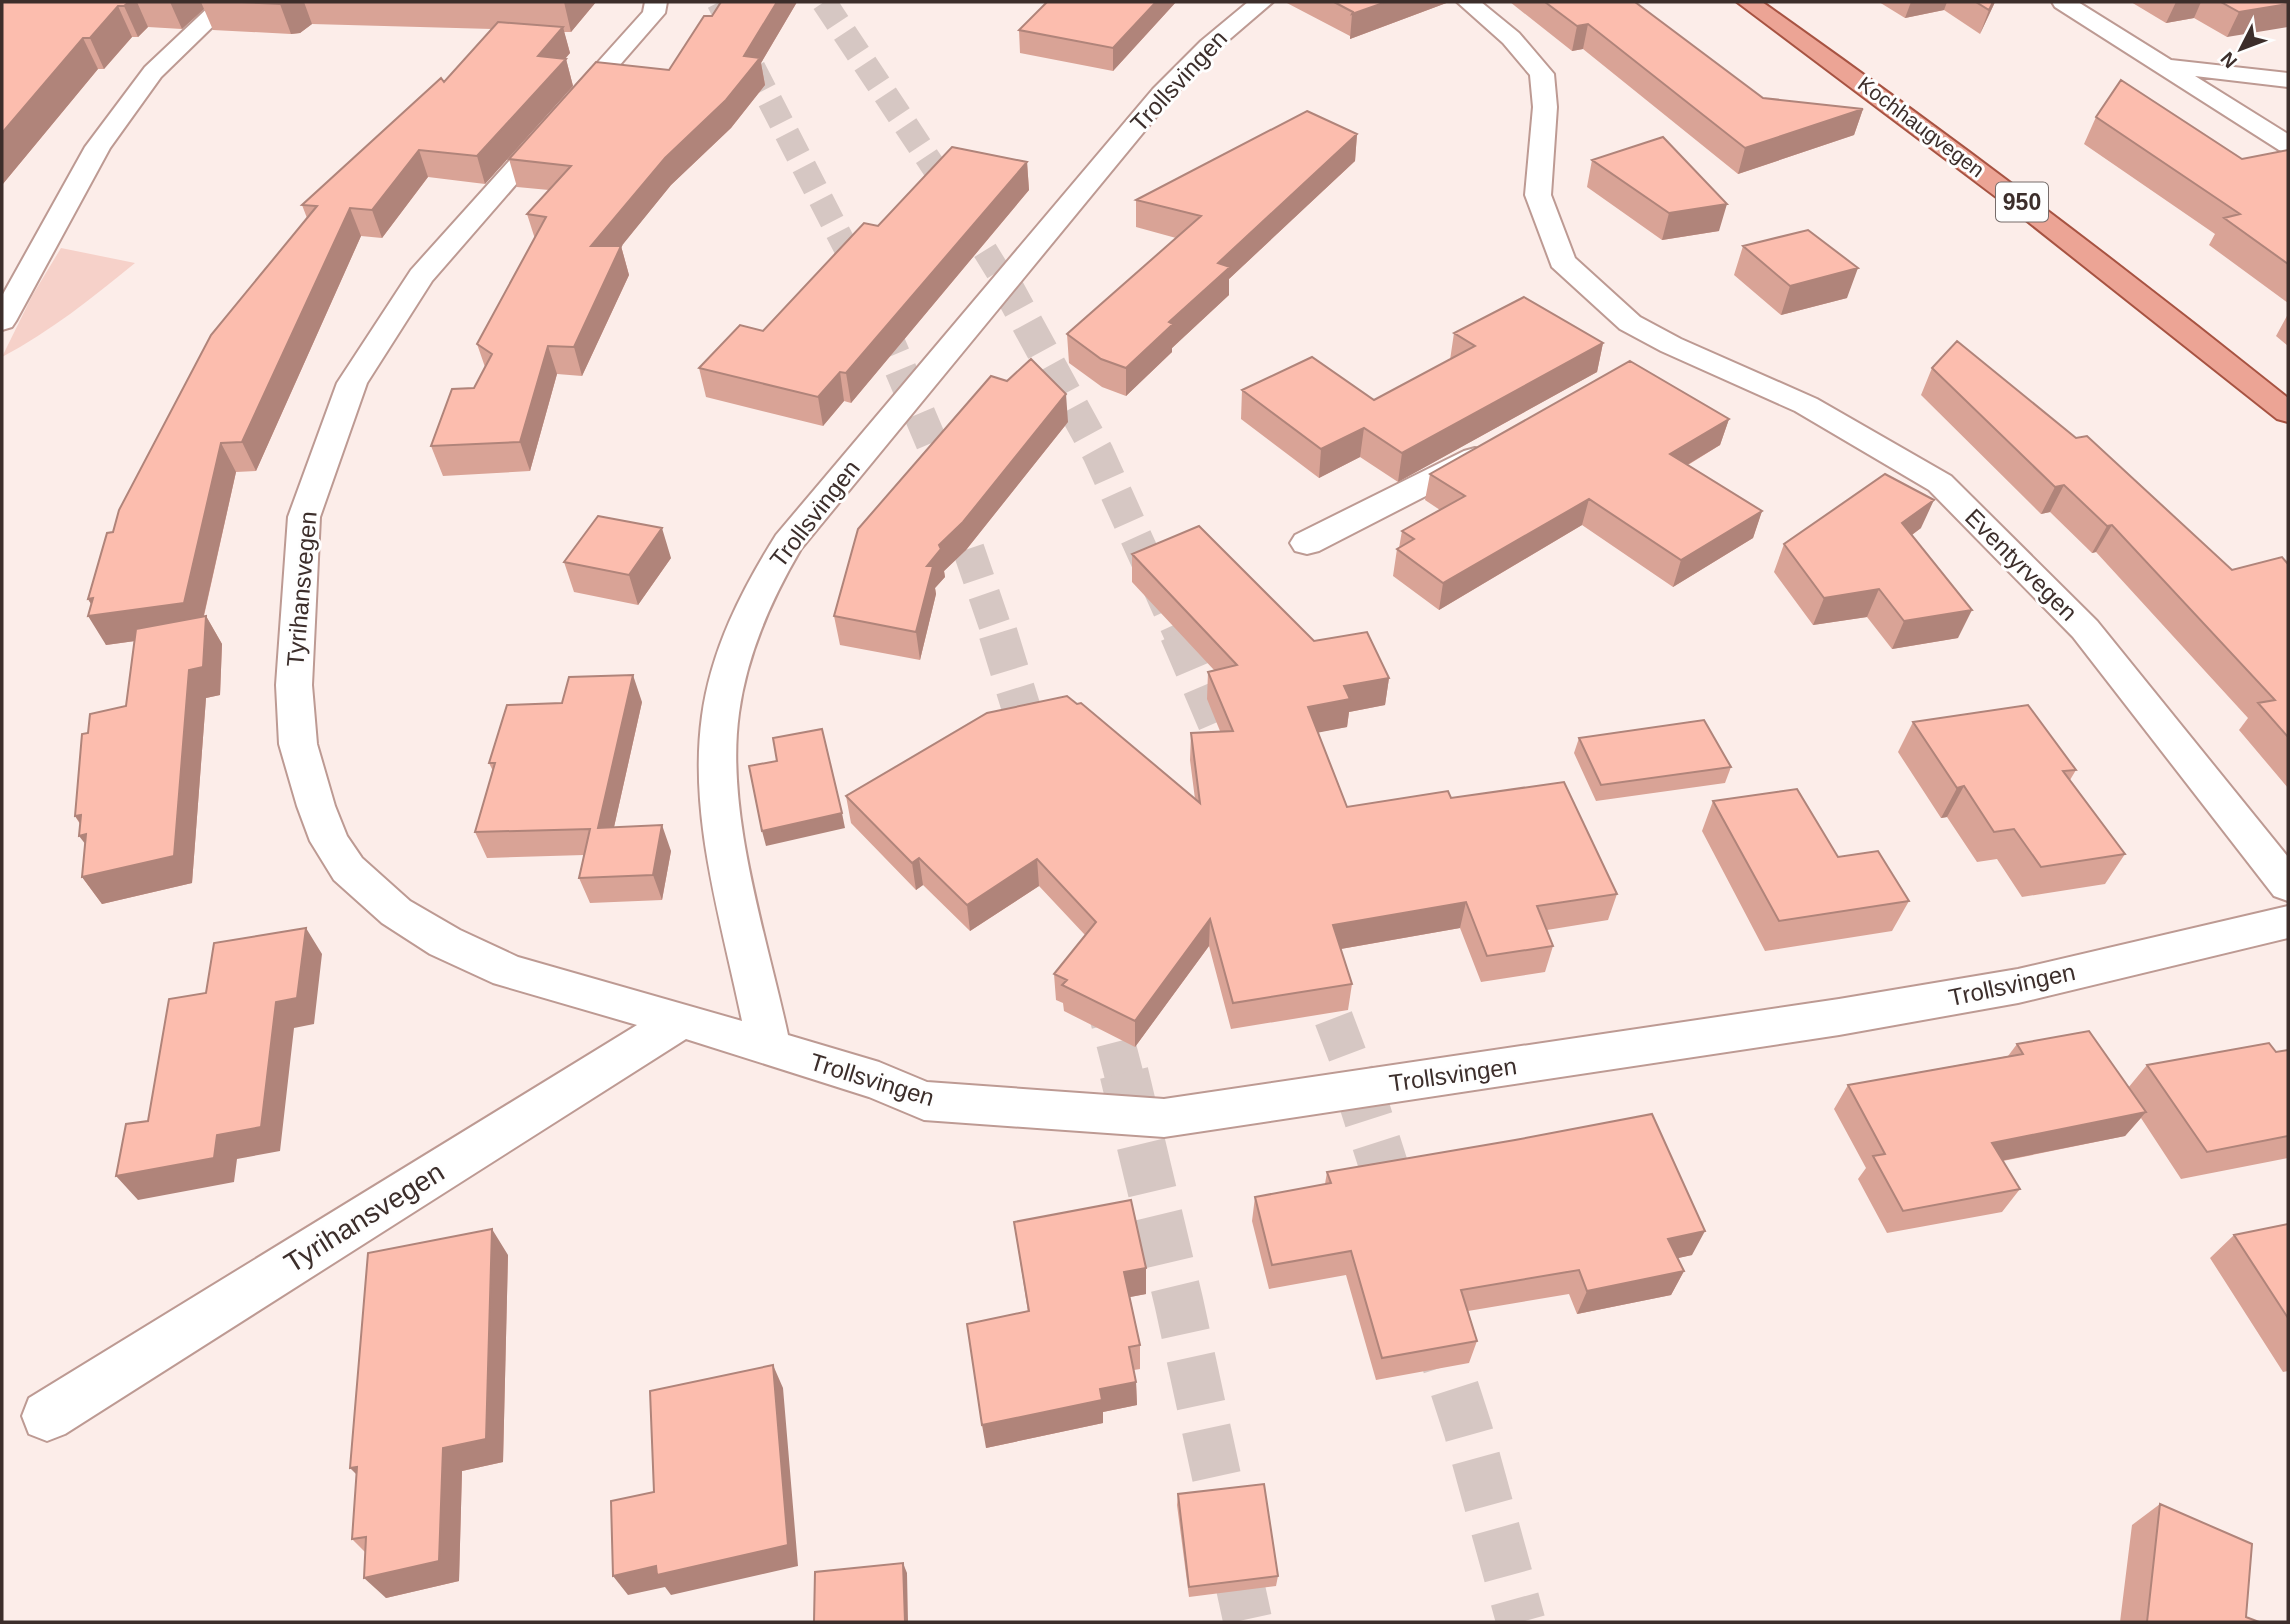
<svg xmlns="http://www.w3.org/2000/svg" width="2290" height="1624" font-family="Arial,sans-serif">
<rect width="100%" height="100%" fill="#fcede9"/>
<path fill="#f6d1c9" d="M61 248 135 263C92 298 51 331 2 357L32 296Z"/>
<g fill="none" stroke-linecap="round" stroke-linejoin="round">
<path stroke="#d6c7c3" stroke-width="25" stroke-dasharray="25 12" stroke-linecap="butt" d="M719 2 864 283
M824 2 933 166 1005 283"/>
<path stroke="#d6c7c3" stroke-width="32" stroke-dasharray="32 16" stroke-linecap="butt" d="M863 281 933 446 998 635
M1004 281 1098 453 1180 635"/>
<path stroke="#d6c7c3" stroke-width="39" stroke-dasharray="39 19" stroke-linecap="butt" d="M998 633 1036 756
M1179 633 1228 748
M1313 964 1355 1075
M1101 986 1124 1075"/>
<path stroke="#d6c7c3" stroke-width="49" stroke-dasharray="49 24" stroke-linecap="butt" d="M1124 1073 1179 1303 1248 1622
M1354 1073 1398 1211
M1432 1319 1468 1430 1521 1622"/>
<g stroke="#bd9a93" stroke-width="4">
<path id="minor" d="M214 2H238L161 77 110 148 16 321 12 327 2 330V296L85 147 145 67Z
M645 2H667L665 13 432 281 367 383 320 517 312 685 317 744 335 806 347 836 362 858 410 901 460 930 518 957 742 1021C722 923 688 817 702 716 711 650 741 591 776 535L1153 89 1201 41 1248 2H1273L1217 50 1170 100 801 549C771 600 747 654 739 713 725 813 767 937 788 1035L879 1062 927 1082 1164 1099 1839 999 2018 969 2288 906V938L2018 1003 1839 1035 1164 1137 924 1120 869 1097 686 1039 65 1434 47 1441 29 1434 22 1416 29 1398 637 1025 493 983 430 954 382 923 334 880 310 841 297 806 279 744 276 685 288 517 337 383 411 270 643 12Z
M1457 2H1481L1519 33 1554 74 1557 107 1551 195 1575 258 1640 317 1681 339 1817 399 1951 476 2097 621 2288 857V901L2274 896 2073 637 1929 490 1795 411 1661 351 1620 329 1552 267 1525 195 1533 107 1530 75 1503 43Z
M2052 2H2078L2171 60 2288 73V87L2195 76 2288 134V153L2279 150 2055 7Z
M1475 448 1486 451 1491 458 1486 465 1319 551 1307 554 1295 551 1290 543 1295 535 1464 451Z"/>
</g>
<g stroke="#a75342" stroke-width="4">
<path id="primary" d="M1737 2H1762C1942 129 2117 261 2288 398V422L2277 419 2012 209Z"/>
</g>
<use href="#minor" fill="#fff" fill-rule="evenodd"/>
<use href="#primary" fill="#eca495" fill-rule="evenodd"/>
</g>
<path fill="#d9a396" d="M2 2H596L571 32H564L570 53 565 59H566L573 86 485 184 428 177 382 238 361 236 256 471 236 472 204 616H206L222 644 220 695 206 698 192 883 102 904 82 877 85 843 80 824 75 816 88 733 126 706 135 641 106 645 91 604 88 599 113 532 307 218 302 205 444 82 492 29 312 24 300 33 291 34 213 30 204 9 182 29 148 27 138 37H132L104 69H98L2 185Z
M721 2H797L761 63 765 85 731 128 671 185 621 246 629 275 582 376 557 374 530 471 443 476 431 446 474 388 485 367 477 344 535 239 527 214 549 190 517 187 509 159 669 70 712 16Z
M1047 2H1176L1113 71 1020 53 1019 30Z
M1285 2H1449L1350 39V36Z
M1510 2H1635L1763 98 1863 109 1854 135 1738 174 1583 49 1572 51Z
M1879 2H1995L1980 34 1944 10 1905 18Z
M2131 2H2288L2227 37 2194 18 2166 23Z
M2096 117 2242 159 2288 150V303L2209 245 2215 234 2084 144Z
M1357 134 1355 161 1229 279V295L1172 348V352L1126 396 1102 387 1069 363 1067 334 1176 238 1136 227V200Z
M1592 160 1719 231 1662 240 1587 187Z
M1027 162 1029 190 851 403 844 401 823 426 706 397 699 368 763 331 878 226Z
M1743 246 1847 298 1781 315 1734 275Z
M2288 314V346L2276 336Z
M1454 333 1603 343 1597 372 1398 482 1360 457 1319 478 1241 419 1242 390 1374 400 1450 360Z
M1932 368 2232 570 2288 564V788L2239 730 2248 718 2096 552 2092 553 2050 512 2041 514 1921 395Z
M1729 419 1720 445 1688 465 1762 511 1753 538 1673 587 1582 525 1439 610 1393 576 1397 549 1399 548 1402 531 1440 510 1425 500 1430 474Z
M1068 422 966 550 944 571 945 577 935 588 936 594 920 660 840 645 834 616Z
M1921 528 1912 535 1958 638 1892 649 1867 617 1813 625 1774 572 1784 544Z
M1132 554 1389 678 1385 705 1349 712 1347 727 1318 732 1347 807 1451 798 1617 894 1608 920 1547 930 1553 946 1545 972 1481 982 1460 928 1341 949 1352 984 1348 1010 1231 1029 1209 946 1135 1047 1064 1011 1063 1003 1056 1000 1054 974 1085 935 1039 886 970 931 923 885 916 890 851 823 846 796 1195 799 1190 760 1191 733 1220 731 1207 699 1208 672 1214 670 1132 582Z
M671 558 638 605 574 592 564 562Z
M642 702 614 827 671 851 662 900 590 903 579 878 584 855 487 858 475 832 493 771 489 763Z
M1913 722 2076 770 2070 780 2125 854 2105 884 2022 897 1997 859 1977 862 1947 817 1941 818 1898 752Z
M1579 738 1731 767 1725 783 1596 801 1574 753Z
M1713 801 1909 901 1892 931 1765 951 1702 831Z
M2017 1044 2128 1088 2147 1065 2276 1052 2288 1050V1158L2181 1179 2141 1118 2125 1136 2003 1161 2020 1189 2002 1212 1887 1233 1858 1179 1866 1168 1834 1109 1848 1085 2008 1056Z
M1327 1172 1692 1255 1678 1258 1684 1271 1671 1295 1577 1314 1569 1294 1468 1311 1477 1341 1469 1363 1376 1380 1346 1275 1269 1289 1252 1221 1255 1197 1325 1184Z
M1014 1222 1146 1294 1130 1297 1140 1345V1369L1134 1370 1136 1382 1137 1405 1103 1412V1423L986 1448 1028 1312Z
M2288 1224V1371L2283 1372 2210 1258 2234 1235Z
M508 1255 503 1462 462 1471 459 1581 386 1598 365 1552 352 1539Z
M1178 1494 1278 1576 1276 1586 1189 1597 1177 1505Z
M2160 1504 2246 1617 2259 1622H2120L2132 1525Z"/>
<path fill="#b0847a" d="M129 2H137L148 27 138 37 124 6Z
M170 2H201L204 9 182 29Z
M289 2H304L312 24 300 33 291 34 280 4Z
M564 2H596L571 32Z
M777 2H797L761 63 765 85 731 128 671 185 599 274 591 246 665 158 744 56Z
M1156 2H1176L1113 71V48Z
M1386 2H1449L1350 39 1352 14Z
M1911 2H1947L1944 10 1905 18Z
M1993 2H1995L1980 34 1989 10Z
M2176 2H2201L2194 18 2166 23Z
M2288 4V27L2227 37 2239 12Z
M118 6 132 37 104 69 90 38Z
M1588 24 1583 49 1572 51 1577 26Z
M563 27 570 53 553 73 566 59 573 86 485 184 477 156 538 56Z
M83 38 98 69 2 185V133Z
M1863 109 1854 135 1738 174 1745 148Z
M1357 134 1355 161 1229 279V295L1172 348V352L1126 396V368L1218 263Z
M419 150 428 177 382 238 372 210Z
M1027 162 1029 190 851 403 846 373Z
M1727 204 1719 231 1662 240 1669 213Z
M350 208 361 236 256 471 242 442Z
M621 246 629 275 582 376 574 347Z
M1858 268 1847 298 1781 315 1790 286Z
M1603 343 1597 372 1398 482 1402 453Z
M548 346 557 374 530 471 520 442Z
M840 372 844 401 823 426 818 397Z
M1066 394 1068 422 966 550 944 571 945 577 935 588 936 594 920 660 916 632 927 566 939 545Z
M1729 419 1720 445 1662 480 1670 454Z
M1364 428 1360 457 1319 478 1321 449Z
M221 443 236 472 200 632 106 645 88 616 98 615 88 599Z
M2064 485 2050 512 2041 514 2055 487Z
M1589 499 1582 525 1439 610 1443 583Z
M1934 500 1921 528 1890 551 1902 523Z
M1762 511 1753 538 1673 587 1681 560Z
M2112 525 2096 552 2092 553 2107 526Z
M662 528 671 558 638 605 629 575Z
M1879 589 1867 617 1813 625 1824 598Z
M1972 610 1958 638 1892 649 1904 621Z
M206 616 222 644 220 695 206 698 192 883 102 904 82 877 189 670Z
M633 675 642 702 608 854 598 828Z
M1389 678 1385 705 1349 712 1347 727 1306 735 1308 707 1344 686Z
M1964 786 1947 817 1941 818 1957 788Z
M842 813 845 828 766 846 762 831Z
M81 815 95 844 75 816Z
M662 825 671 851 662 900 653 875Z
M86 834 100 863 79 836Z
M919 858 923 885 916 890 912 863Z
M1037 859 1039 886 970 931 967 905Z
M1466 902 1460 928 1329 951 1333 925Z
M1210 919 1209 946 1135 1047V1021Z
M306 928 322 954 314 1024 294 1028 280 1151 237 1159 234 1182 138 1200 116 1176 276 1002Z
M2146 1112 2125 1136 1975 1166 1992 1143Z
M492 1229 508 1255 503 1462 462 1471 459 1581 386 1598 364 1578 443 1448Z
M1705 1231 1692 1255 1656 1263 1668 1239Z
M1146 1268V1294L1125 1298 1124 1272Z
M1684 1271 1671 1295 1577 1314 1587 1291Z
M773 1365 783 1388 798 1566 671 1595 665 1587 628 1595 613 1576Z
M1136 1382 1137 1405 1103 1412V1423L986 1448 982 1425 1100 1389Z
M357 1467 372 1490 350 1468Z
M903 1563 907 1573 908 1622H905Z"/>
<path fill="#fcbdae" stroke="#b0847a" stroke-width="2" d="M2 2H129L124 6H118L90 38H83L2 133Z
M242 2H289L280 4Z
M721 2H777L744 56 760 58 726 100 665 158 591 246H621L574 347 548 346 520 442 431 446 452 389 474 388 492 354 477 344 546 217 527 214 571 166 509 159 596 62 669 70 704 16H712Z
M1047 2H1156L1113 48 1019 30Z
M1334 2H1386L1352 14 1353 12Z
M1545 2H1635L1763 98 1863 109 1745 148 1588 24 1577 26Z
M1976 2H1993L1989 10Z
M2221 2H2288V4L2239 12Z
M498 22 563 27 538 56 566 59 477 156 419 150 372 210 350 208 242 442 221 443 184 603 88 616 93 598 88 599 107 533 113 532 119 510 211 335 317 206 302 205 441 78 444 82Z
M2121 80 2242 159 2288 150V264L2224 218 2240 214 2096 117Z
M1307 111 1357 134 1218 263 1230 267 1169 322 1173 324 1126 368 1101 359 1067 334 1201 216 1136 200Z
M1663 137 1727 204 1669 213 1592 160Z
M952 147 1027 162 846 373 840 372 818 397 699 368 740 325 763 331 864 223 878 226Z
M1808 230 1858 268 1790 286 1743 246Z
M1524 297 1603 343 1402 453 1364 428 1321 449 1242 390 1312 357 1374 400 1475 346 1454 333Z
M1957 341 2076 438 2087 436 2232 570 2282 557 2288 564V737L2258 703 2275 700 2112 525 2107 526 2064 485 2055 487 1932 368Z
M1031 359 1066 394 963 522 939 545 941 549 927 566H933L916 632 834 616 858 529 991 376 1007 381Z
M1630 361 1729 419 1670 454 1762 511 1681 560 1589 499 1443 583 1397 549 1414 539 1402 531 1465 496 1430 474Z
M1885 474 1934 500 1902 523 1972 610 1904 621 1879 589 1824 598 1784 544Z
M598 516 662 528 629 575 564 562Z
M1199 526 1314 641 1367 632 1389 678 1344 686 1350 699 1308 707 1347 807 1448 791 1451 798 1564 782 1617 894 1537 906 1553 946 1487 956 1466 902 1333 925 1352 984 1233 1003 1210 919 1135 1021 1062 985 1067 980 1054 974 1096 922 1037 859 967 905 919 858 912 863 846 796 987 713 1067 696 1077 704 1081 703 1200 803 1191 733 1233 731 1208 672 1237 665 1132 554Z
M206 616 203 667 189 670 174 856 82 877 86 834 79 836 81 815 75 816 82 734 88 733 90 714 126 706 136 629Z
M633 675 598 828 662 825 653 875 579 878 590 829 475 832 495 763H489L507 705 562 703 569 677Z
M2028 705 2076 770 2063 771 2125 854 2041 867 2014 829 1994 832 1964 786 1957 788 1913 722Z
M1704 720 1731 767 1601 785 1579 738Z
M822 729 842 813 762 831 749 766 777 761 773 738Z
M1797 789 1838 857 1878 851 1909 901 1779 921 1713 801Z
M306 928 297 998 276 1002 261 1127 217 1135 214 1158 116 1176 126 1124 148 1121 169 999 206 993 214 943Z
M2089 1031 2146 1112 1992 1143 2020 1189 1903 1211 1873 1156 1885 1154 1848 1085 2023 1054 2017 1044Z
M2269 1043 2276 1052 2288 1050V1136L2207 1152 2147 1065Z
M1652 1114 1705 1231 1668 1239 1684 1271 1587 1291 1579 1270 1461 1290 1477 1341 1382 1358 1351 1251 1272 1265 1255 1197 1331 1183 1327 1172 1515 1140Z
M1131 1200 1146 1268 1124 1272 1140 1345 1129 1347 1136 1382 1100 1389 1102 1400 982 1425 967 1324 1029 1311 1014 1222Z
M2288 1224V1318L2234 1235Z
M492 1229 486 1439 443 1448 439 1561 364 1578 366 1537 352 1539 357 1467 350 1468 368 1253Z
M773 1365 788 1545 657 1575 656 1566 613 1576 611 1501 654 1492 650 1391Z
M1264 1484 1278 1576 1189 1587 1178 1494Z
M2160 1504 2252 1544 2246 1617 2259 1622H2147Z
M903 1563 905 1622H814L815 1572Z"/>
<g text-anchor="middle" stroke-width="6" stroke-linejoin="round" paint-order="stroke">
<g font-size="21" fill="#3c2e2b" stroke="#fefefe">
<text transform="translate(1921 127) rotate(37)" y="7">Kochhaugvegen</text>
</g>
<rect fill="#fefefe" stroke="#766c6a" stroke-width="2" x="1996" y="182.5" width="52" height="39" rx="5"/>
<g font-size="23" font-weight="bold" fill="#3c2e2b">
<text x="2022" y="210">950</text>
</g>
<g font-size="24" fill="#3c2e2b" stroke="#fefefe">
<text transform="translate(1179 81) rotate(-47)" y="8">Trollsvingen</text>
<text transform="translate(815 514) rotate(-52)" y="8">Trollsvingen</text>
<text transform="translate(2021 565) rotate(45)" y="8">Eventyrvegen</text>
<text transform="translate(302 589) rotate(-85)" y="8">Tyrihansvegen</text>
<text transform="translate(2012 985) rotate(-12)" y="8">Trollsvingen</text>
<text transform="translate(1453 1075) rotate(-8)" y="8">Trollsvingen</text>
<text transform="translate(872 1080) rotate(17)" y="8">Trollsvingen</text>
</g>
<g font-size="28" fill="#3c2e2b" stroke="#fefefe">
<text transform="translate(364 1217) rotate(-32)" y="10">Tyrihansvegen</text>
</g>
</g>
<rect width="2290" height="1624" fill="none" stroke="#3c2e2b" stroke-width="7"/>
<g transform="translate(2241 49) rotate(228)" stroke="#fefefe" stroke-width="5" paint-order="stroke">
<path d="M0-5L12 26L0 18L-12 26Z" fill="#3c2e2b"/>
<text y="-10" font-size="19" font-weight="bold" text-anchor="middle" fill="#3c2e2b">N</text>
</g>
</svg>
